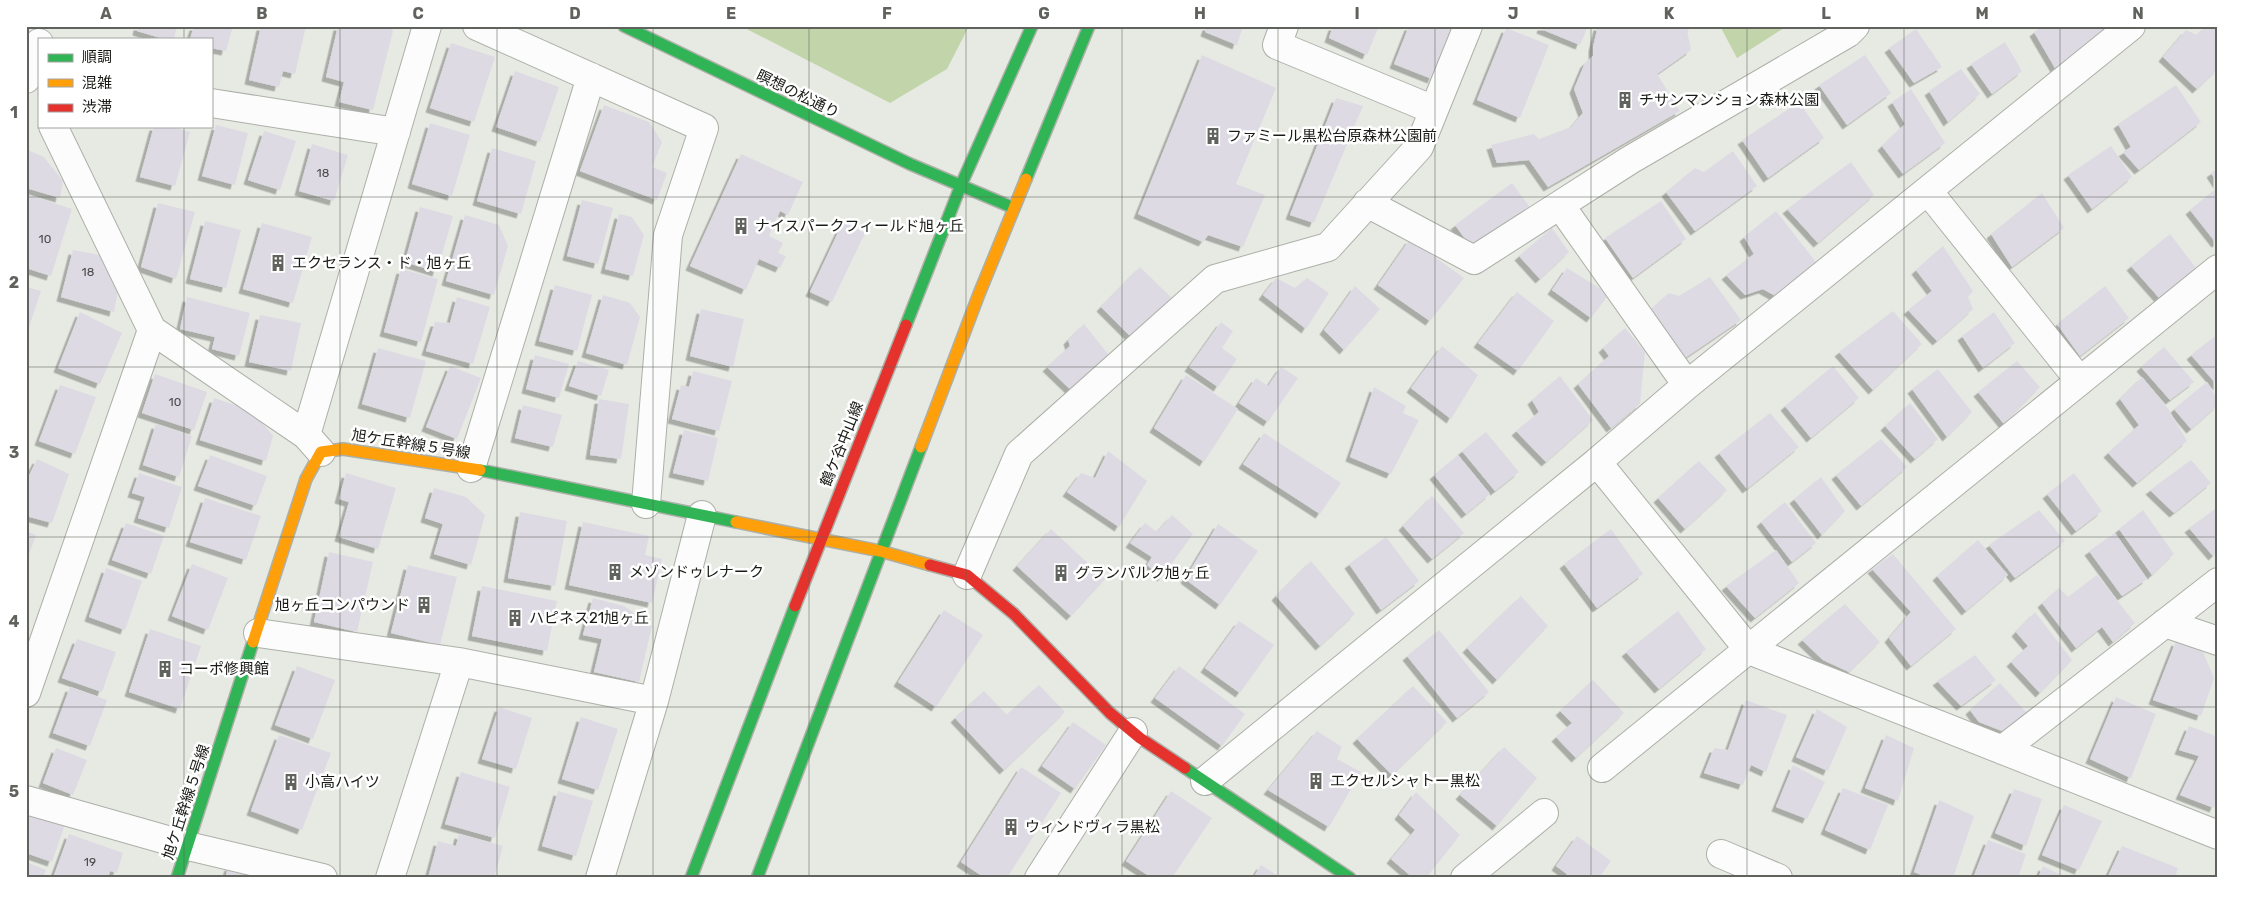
<svg xmlns="http://www.w3.org/2000/svg" width="2244" height="904" font-family="Rubik,'Noto Sans JP',sans-serif">
<defs>
<filter id="shadow"><feDropShadow dx="-4.5" dy="4.5" stdDeviation="0" flood-color="#0004"/></filter>
</defs>
<rect width="100%" height="100%" fill="#e7eae2"/>
<path fill="#c2d4aa" d="M741 26H969L947 69 890 103Z
M1720 26H1787L1737 58Z"/>
<path fill="#dddae4" filter="url(#shadow)" d="M138 26H177L174 39H164L137 31Z
M194 26H233L226 51 211 48V39H190Z
M261 26H306L295 74 283 71 279 87 249 80Z
M338 26H388L393 31 373 110 339 102 344 82 326 77Z
M1207 26H1243L1237 45 1205 32Z
M1333 26H1379L1367 55 1329 38Z
M1409 26H1454L1432 79 1394 64Z
M1542 26H1588L1580 45 1541 29Z
M1598 26H1693L1687 30 1691 50 1657 74 1680 111 1548 187 1529 160 1497 163 1491 145 1534 134 1539 139 1571 127 1583 113 1574 89 1585 63 1593 56V47Z
M2042 26H2111L2055 68 2034 32Z
M2206 26H2218V69L2197 89 2163 57 2186 30 2197 35Z
M1506 28 1549 45 1520 118 1477 100Z
M1916 29 1942 67 1914 83 1889 48Z
M2005 42 2022 71 1992 94 1971 64Z
M451 43 495 57 474 122 430 108Z
M1202 55 1276 88 1236 184 1265 195 1243 247 1208 235 1203 242 1138 214Z
M1865 55 1891 93 1847 125 1819 85Z
M1961 69 1980 94 1948 122 1929 91Z
M515 71 559 87 540 142 496 127Z
M2176 85 2201 122 2139 170 2123 152 2131 147 2118 124Z
M1911 89 1945 143 1903 174 1882 146 1905 124 1892 102Z
M1336 98 1363 106 1314 223 1290 215Z
M1799 102 1824 138 1768 178 1742 140Z
M604 105 649 122 662 142 652 167 667 173 657 200 580 171Z
M430 123 470 135 452 196 412 184Z
M216 125 248 133 235 185 202 176Z
M154 126H169L190 132 175 186 140 177Z
M264 131 296 141 280 190 248 180Z
M312 144 348 155 334 201 299 191Z
M2111 146 2132 177 2092 209 2068 175Z
M492 148 536 161 521 214 477 201Z
M28 150 44 157 63 181 60 198 26 188Z
M1733 151 1757 186 1695 231 1666 192 1695 168 1704 172Z
M741 154 803 182 788 215 780 211 769 236 783 243 778 253 786 256 780 268 759 259 746 290 690 266Z
M1851 162 1874 195 1818 243 1787 209Z
M2218 168V184L2211 173Z
M1512 183 1532 210 1474 251 1455 225Z
M2218 187V242L2216 243 2190 210Z
M2042 193 2064 228 2012 267 1991 234Z
M26 194 72 209 51 276 26 268Z
M582 200 613 208 598 264 567 256Z
M1661 201 1686 239 1633 278 1605 238Z
M158 203 195 212 176 279 141 267Z
M420 207 453 216 437 272 405 262Z
M1776 211 1819 266 1779 298 1763 289 1745 295 1726 275 1754 254 1744 237Z
M619 214 632 217 644 235 633 276 605 269Z
M465 215 499 225 508 246 494 295 446 281Z
M205 221 241 230 226 288 190 279Z
M843 222 865 233 832 302 810 292Z
M262 223 312 237 293 303 243 289Z
M1552 228 1569 252 1540 279 1519 256Z
M2170 234 2196 268 2161 300 2131 266Z
M1410 239 1464 278 1430 321 1378 285Z
M1943 246 1973 291 1968 297 1973 309 1937 341 1908 310 1932 291 1916 270Z
M73 250 100 255 118 290 114 312 61 297Z
M1140 267 1175 301 1132 338 1101 307Z
M1567 268 1609 294 1591 318 1552 290Z
M401 269 438 279 421 342 384 332Z
M1710 277 1741 320 1685 358 1649 311 1669 293 1679 296Z
M1276 278 1295 288 1307 278 1329 293 1306 329 1263 295Z
M555 285 592 295 577 351 539 341Z
M1355 286 1380 309 1344 350 1324 330Z
M2105 286 2129 318 2080 356 2057 324Z
M26 287 41 291 27 333H26Z
M1517 292 1554 321 1518 371 1478 343Z
M603 295 630 303 640 317 627 365 586 353Z
M187 297 250 313 239 356 212 349 215 337 180 329Z
M457 297 490 307 473 364 426 351 435 322 450 323Z
M701 309 744 319 733 367 690 356Z
M1893 311 1922 344 1873 390 1839 352Z
M80 312 122 333 100 384 58 368Z
M1994 312 2015 343 1983 368 1962 336Z
M260 315 301 323 291 371 249 362Z
M1221 322 1233 331 1222 348 1237 359 1218 387 1189 367Z
M1084 324 1112 359 1073 392 1047 367 1070 346 1068 340Z
M1625 328 1645 352 1640 404 1611 428 1578 384 1609 356 1603 348Z
M2218 334V386L2191 355Z
M1442 346 1478 375 1451 419 1411 388Z
M2164 347 2194 382 2170 400 2141 367Z
M378 348 426 361 410 418 362 404Z
M535 355 569 364 559 398 526 389Z
M578 361 609 370 601 396 569 386Z
M2017 361 2040 387 2004 424 1978 392Z
M450 366 481 378 457 439 426 427Z
M1833 366 1859 398 1811 438 1785 406Z
M1281 367 1298 378 1268 422 1239 403 1256 378 1268 386Z
M1938 369 1972 412 1947 437 1912 389Z
M693 371 732 381 719 431 672 419 681 385 689 387Z
M155 374 207 392 194 430 142 413Z
M1186 375 1238 409 1204 462 1154 428Z
M1560 376 1593 420 1546 462 1516 431 1539 412 1532 400Z
M2142 377 2169 410 2187 441 2137 483 2108 453 2139 425 2120 399Z
M2207 382 2218 400V405L2191 429 2174 409Z
M60 385 96 397 75 454 39 441Z
M1374 387 1406 406 1403 413 1419 420 1391 474 1350 457Z
M214 398 253 411 273 436 266 461 200 440Z
M599 399 629 404 621 459 590 455Z
M1910 403 1938 439 1915 459 1885 426Z
M523 405 562 415 553 447 515 438Z
M1770 413 1799 447 1747 489 1719 453Z
M156 424 192 436 179 477 143 465Z
M684 430 718 438 708 481 673 473Z
M1486 432 1519 472 1495 491 1462 451Z
M1264 433 1341 483 1320 514 1243 464Z
M1881 439 1907 467 1861 506 1836 475Z
M1108 451 1147 481 1119 527 1067 492 1081 473 1095 478Z
M210 455 267 476 256 506 198 486Z
M1458 455 1490 494 1466 514 1434 475Z
M37 459 69 474 52 523 26 516V482Z
M2191 460 2211 483 2174 513 2150 490Z
M1699 461 1727 490 1685 529 1658 498Z
M139 473 182 487 169 528 138 518 145 497 132 493Z
M346 473 396 488 378 549 339 537 349 502 339 499Z
M2074 473 2102 511 2076 531 2047 494Z
M1821 477 1845 511 1822 535 1794 499Z
M434 488 466 497 485 515 471 565 434 554 443 524 425 518Z
M1432 496 1464 533 1432 559 1403 526Z
M205 498 261 516 246 560 190 542Z
M1785 502 1816 543 1792 562 1761 522Z
M2218 507V551L2213 556 2189 528Z
M2039 510 2065 541 2015 578 1989 545Z
M2143 510 2174 554 2152 575 2119 529Z
M520 512 567 521 555 586 508 578Z
M1172 515 1193 534 1162 577 1147 565 1152 557 1130 543 1145 523 1157 532Z
M583 522 649 536 645 555 662 559 652 603 569 585Z
M126 523 164 536 151 574 112 560Z
M1218 524 1258 551 1220 605 1185 579Z
M1051 529 1105 579 1071 616 1017 566Z
M1611 529 1643 574 1597 608 1564 564Z
M26 531 36 535 27 560H26Z
M2115 533 2147 579 2122 596 2089 551Z
M1386 537 1419 581 1381 610 1349 564Z
M1978 540 2008 575 1966 611 1937 576Z
M1776 550 1799 583 1755 618 1726 586Z
M329 552 373 562 357 632 314 622Z
M1893 554 1956 629 1911 666 1889 638 1911 612 1872 569Z
M1311 561 1355 614 1320 646 1276 596Z
M192 564 228 578 208 630 172 616Z
M408 565 457 577 440 645 391 633Z
M106 568 142 581 125 630 89 617Z
M2097 575 2135 623 2113 642 2102 627 2076 648 2042 603 2059 588 2068 597Z
M482 586 557 601 547 651 472 636Z
M1521 596 1548 626 1497 680 1467 648Z
M593 598 624 606 652 626 639 682 594 672 602 639 583 635Z
M1845 604 1880 642 1849 672 1823 660 1802 640Z
M944 610 983 635 936 707 898 682Z
M1678 611 1706 649 1659 689 1626 652Z
M2035 612 2072 660 2040 693 2011 662 2028 646 2016 632Z
M1239 621 1274 645 1240 693 1205 668Z
M150 629 201 646 180 709 129 692Z
M1439 630 1489 692 1457 718 1407 656Z
M77 639 116 652 102 692 62 678Z
M2176 641 2203 652 2214 678 2201 716 2153 700Z
M1975 655 1996 680 1961 706 1937 681Z
M297 666 335 680 313 739 275 725Z
M1179 666 1245 714 1222 746 1155 698Z
M1593 680 1624 713 1576 758 1556 737 1572 723 1560 711Z
M2000 683 2027 713 2002 731 1979 722 1970 710Z
M1039 685 1065 712 1004 770 955 718 984 691 1007 715Z
M1413 686 1447 722 1392 775 1357 739Z
M70 687 107 700 90 746 53 733Z
M2116 697 2156 714 2131 778 2090 759Z
M1746 700 1787 715 1766 772 1751 765 1743 785 1704 773 1714 748 1728 750Z
M499 707 532 718 516 769 482 759Z
M1817 709 1847 727 1828 771 1796 757Z
M581 717 618 729 598 790 562 779Z
M1073 722 1106 745 1075 789 1042 766Z
M2189 726 2218 737V798L2214 808 2180 795 2199 756 2179 750Z
M1317 731 1342 747 1337 759 1361 772 1329 827 1268 790Z
M279 735 331 753 302 830 251 811Z
M1886 735 1914 748 1898 801 1865 788Z
M1504 747 1537 778 1497 826 1460 795Z
M56 748 87 760 73 795 43 783Z
M1793 765 1825 782 1807 819 1776 807Z
M1021 767 1061 793 1007 878H985L961 862Z
M461 772 510 787 495 838 445 824Z
M1843 788 1888 805 1870 850 1825 830Z
M2014 789 2042 799 2026 846 1995 833Z
M558 791 593 801 576 856 542 846Z
M1171 791 1212 818 1172 878H1152L1126 861Z
M1416 792 1460 835 1426 878H1413L1391 859 1415 830 1399 815Z
M1939 800 1974 816 1953 878H1929L1914 872Z
M34 802 69 813 52 862 26 853V826Z
M2064 805 2102 821 2079 870 2042 855Z
M69 834 123 853 117 873 110 871 108 878H53Z
M459 834 503 846 494 878H428L438 841 456 846Z
M1577 836 1611 861 1599 878H1564L1567 874 1556 866Z
M1988 840 2026 854 2018 878H1973Z
M2122 846 2178 868 2175 878 2108 876Z
M26 862 46 870 43 878H26Z
M1261 865 1281 878H1253Z
M229 866 269 878H225Z
M2043 866 2067 878H2038Z"/>
<g fill="none" stroke-linecap="round" stroke-linejoin="round">
<g stroke="#adb0a9" stroke-width="30">
<path id="street" d="M477 26 704 128 668 235 646 504
M1284 26 1277 45 1434 110
M26 79 39 43
M211 103 396 132
M53 126 152 330 306 435 321 452
M1928 191 2080 381
M1367 203 1474 260 1630 160 1848 33 1855 26
M1560 205 1687 385
M306 435 427 26
M1597 462 1749 650 2218 835
M471 468 591 77
M967 575 1019 454 1215 279 1328 247 1419 147 1468 26
M2165 623 2218 641
M258 633 459 662 654 701
M26 693 152 330
M2002 750 2218 582
M1602 768 2218 269
M1205 781 1597 462 1687 385 2131 26
M26 800 188 846 323 878
M1721 854 1778 878
M390 878 459 662
M600 878 654 701 702 515
M1039 878 1133 732
M1465 878 1544 813"/>
</g>
<g stroke="#adb0a9" stroke-width="14">
<path id="fast" d="M624 26 910 164 1014 208
M1026 179 1089 26
M906 325 961 185 1032 26
M480 470 736 522
M1185 768 1350 878
M177 878 253 642
M691 878 795 606
M757 878 921 447"/>
</g>
<g stroke="#adb0a9" stroke-width="14">
<path id="slow" d="M921 447 979 294 1026 179
M736 522 880 551 930 565
M253 642 306 479 321 452 343 449 480 470"/>
</g>
<g stroke="#adb0a9" stroke-width="14">
<path id="jam" d="M930 565 967 575 1014 614 1110 713 1140 738 1185 768
M795 606 906 325"/>
</g>
<use href="#street" stroke="#fbfcfb" stroke-width="28"/>
<use href="#fast" stroke="#30b455" stroke-width="11"/>
<use href="#slow" stroke="#ff9f0a" stroke-width="11"/>
<use href="#jam" stroke="#e5322d" stroke-width="11"/>
</g>
<path fill="none" stroke="#60635d" stroke-width="1" stroke-opacity="0.55" d="M184 26V39M340 26V878M497 26V878M653 26V878M809 26V878M966 26V878M1122 26V878M1278 26V878M1435 26V878M1591 26V878M1747 26V878M1904 26V878M2060 26V878M184 126V878M26 197H2218M26 367H2218M26 537H2218M26 707H2218"/>
<defs>
<g id="building-bare" transform="scale(1.35)"><path d="M-4-6H4V6H1V3H-1V6H-4ZM-2.5-4.3h1.7v1.8h-1.7ZM.8-4.3h1.7v1.8H.8ZM-2.5-1h1.7V.8h-1.7ZM.8-1h1.7V.8H.8Z" fill="#60635d" stroke="#fff" stroke-width="2.5" paint-order="stroke"/></g>
</defs>
<g fill-rule="evenodd">
<use href="#building-bare" x="1625" y="100"/>
<use href="#building-bare" x="1213" y="136"/>
<use href="#building-bare" x="741" y="226"/>
<use href="#building-bare" x="278" y="263"/>
<use href="#building-bare" x="615" y="572"/>
<use href="#building-bare" x="1061" y="573"/>
<use href="#building-bare" x="424" y="605"/>
<use href="#building-bare" x="515" y="618"/>
<use href="#building-bare" x="165" y="669"/>
<use href="#building-bare" x="1316" y="781"/>
<use href="#building-bare" x="291" y="782"/>
<use href="#building-bare" x="1011" y="827"/>
</g>
<g text-anchor="middle" stroke-width="5" stroke-linejoin="round" paint-order="stroke">
<g font-size="12" fill="#494a49">
<text x="323" y="177">18</text>
<text x="45" y="243">10</text>
<text x="88" y="276">18</text>
<text x="175" y="406">10</text>
<text x="90" y="866">19</text>
</g>
<g font-size="15" fill="#181a15" stroke="#fff">
<text transform="translate(798 94) rotate(26)" y="5">瞑想の松通り</text>
<text transform="translate(411 444) rotate(9)" y="5">旭ケ丘幹線５号線</text>
<text transform="translate(842 444) rotate(-68)" y="5">鶴ケ谷中山線</text>
<text transform="translate(186 802) rotate(-72)" y="5">旭ケ丘幹線５号線</text>
</g>
<g font-size="15" fill="#181a15" stroke="#fff" text-anchor="start">
<text x="1639" y="105">チサンマンション森林公園</text>
<text x="1227" y="141">ファミール黒松台原森林公園前</text>
<text x="755" y="231">ナイスパークフィールド旭ヶ丘</text>
<text x="292" y="268">エクセランス・ド・旭ヶ丘</text>
<text x="629" y="577">メゾンドゥレナーク</text>
<text x="1075" y="578">グランパルク旭ヶ丘</text>
<text x="410" y="610" text-anchor="end">旭ヶ丘コンパウンド</text>
<text x="529" y="623">ハピネス21旭ヶ丘</text>
<text x="179" y="674">コーポ修興館</text>
<text x="1330" y="786">エクセルシャトー黒松</text>
<text x="305" y="787">小高ハイツ</text>
<text x="1025" y="832">ウィンドヴィラ黒松</text>
</g>
</g>
<rect width="2244" height="904" fill="none" stroke="#ffffff" stroke-width="55"/>
<rect x="38" y="38" width="175" height="90" fill="#ffffff" stroke="#a3a3a1"/>
<rect x="48" y="54" width="25" height="8" fill="#30b455" stroke="#a3a3a1"/>
<text x="82" y="62" font-size="15" fill="#181a15">順調</text>
<rect x="48" y="79" width="25" height="8" fill="#ff9f0a" stroke="#a3a3a1"/>
<text x="82" y="88" font-size="15" fill="#181a15">混雑</text>
<rect x="48" y="104" width="25" height="8" fill="#e5322d" stroke="#a3a3a1"/>
<text x="82" y="112" font-size="15" fill="#181a15">渋滞</text>
<rect x="28" y="28" width="2188" height="848" fill="none" stroke="#60635d" stroke-width="2"/>
<g font-size="16" text-anchor="middle" font-weight="bold" fill="#60635d">
<text x="106" y="19">A</text>
<text x="262" y="19">B</text>
<text x="418" y="19">C</text>
<text x="575" y="19">D</text>
<text x="731" y="19">E</text>
<text x="887" y="19">F</text>
<text x="1044" y="19">G</text>
<text x="1200" y="19">H</text>
<text x="1357" y="19">I</text>
<text x="1513" y="19">J</text>
<text x="1669" y="19">K</text>
<text x="1826" y="19">L</text>
<text x="1982" y="19">M</text>
<text x="2138" y="19">N</text>
<text x="14" y="118">1</text>
<text x="14" y="288">2</text>
<text x="14" y="458">3</text>
<text x="14" y="627">4</text>
<text x="14" y="797">5</text>
</g>
</svg>
